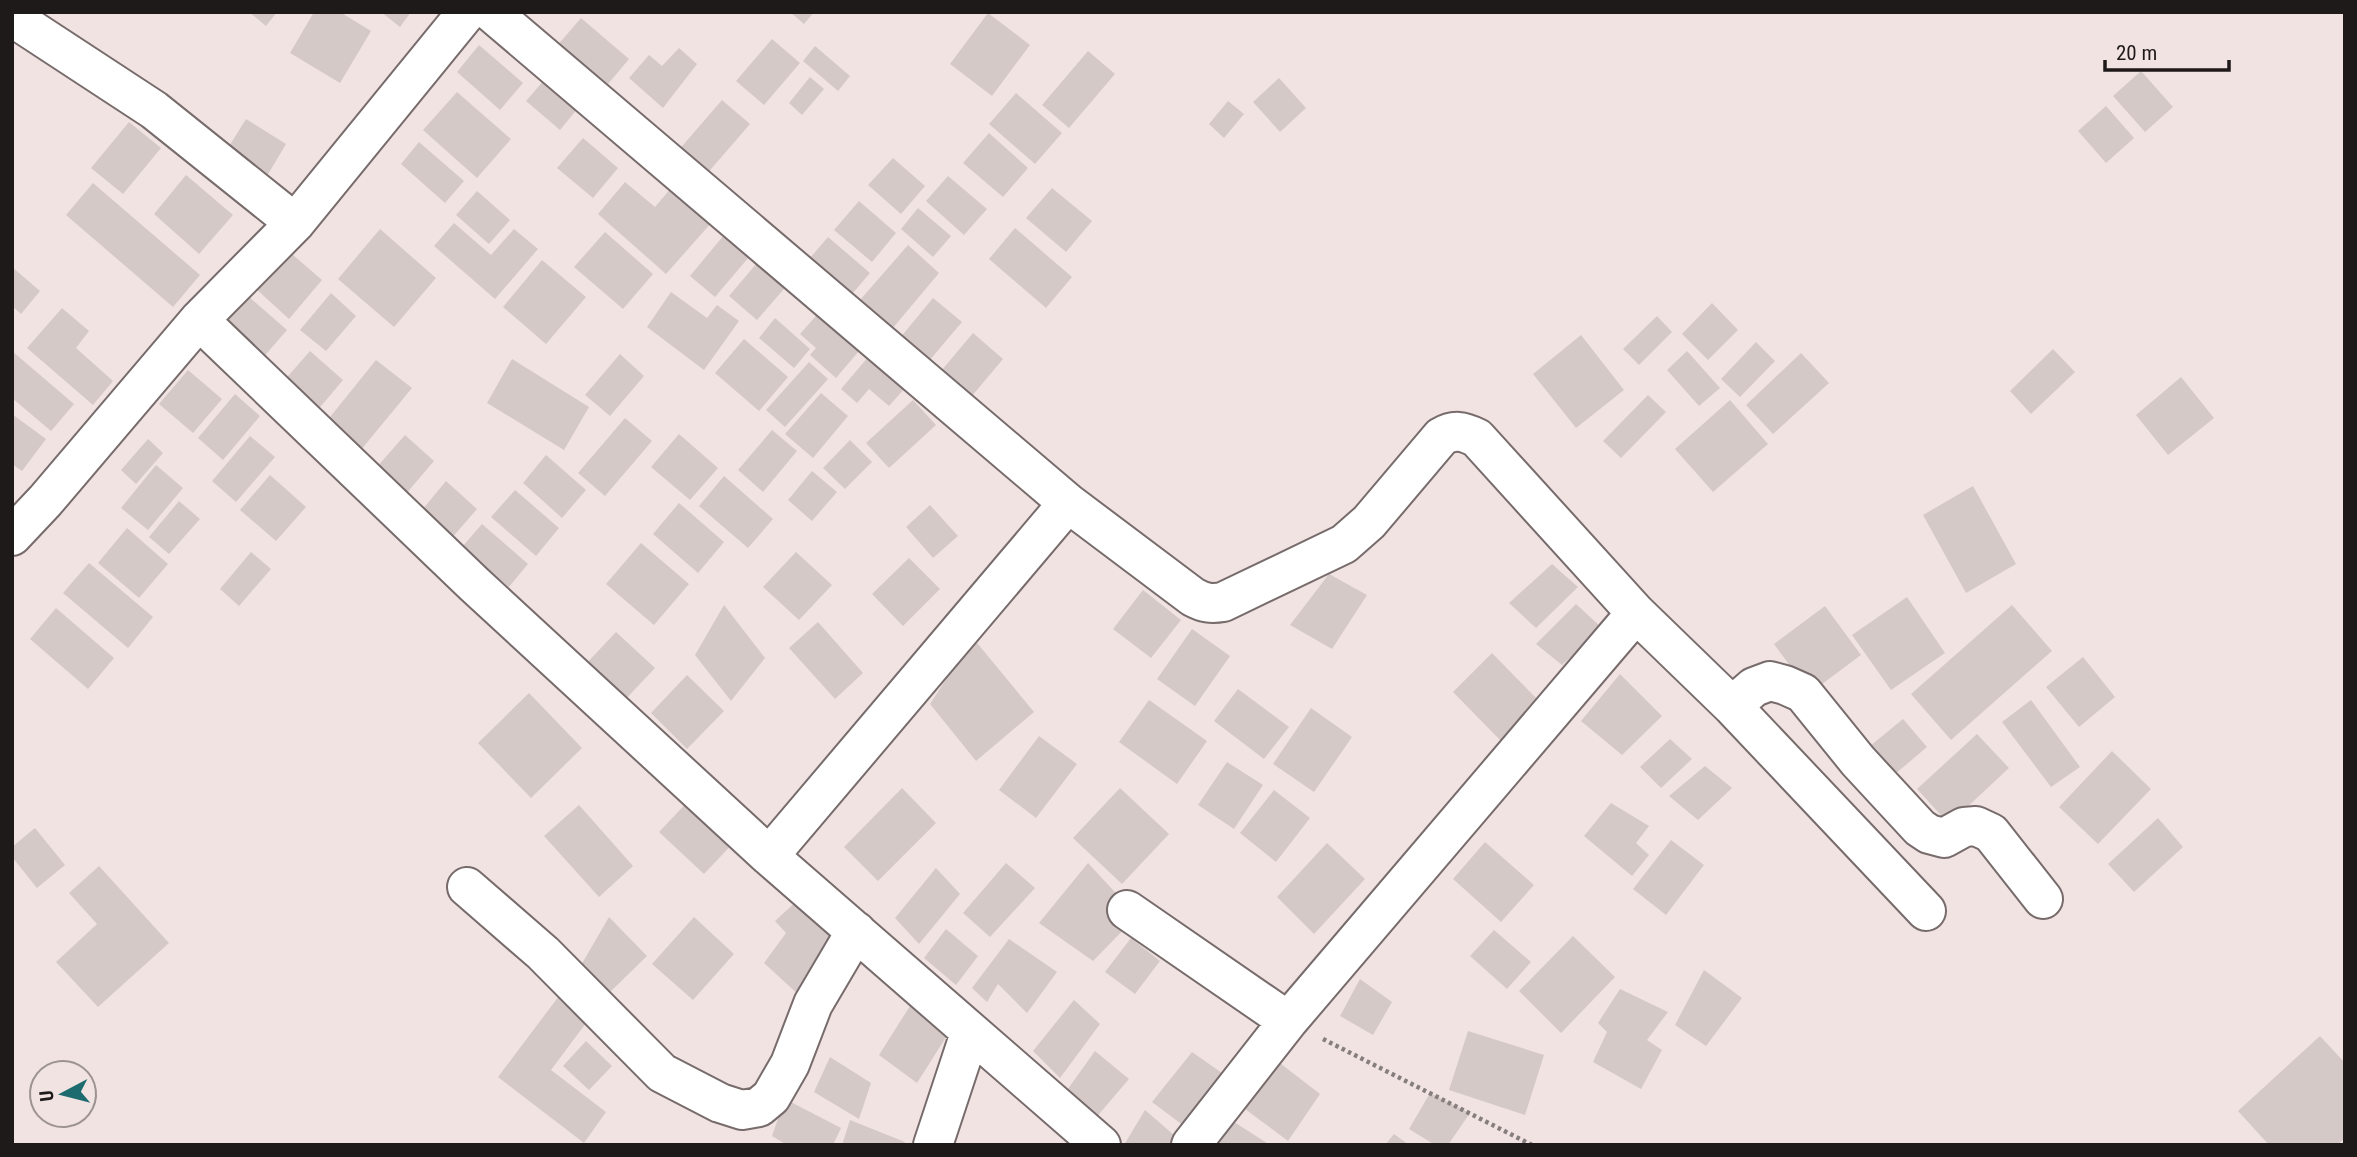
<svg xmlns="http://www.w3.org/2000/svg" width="2357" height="1157" font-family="'Roboto Condensed',sans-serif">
<rect width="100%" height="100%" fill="#f0e3e2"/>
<path fill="#d5c9c8" d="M249 12H277L266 26Z
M314 12H340L371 31 340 83 290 53Z
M381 12H411L400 27Z
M790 12H814L804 24Z
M988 13 1030 45 992 96 950 64Z
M581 18 629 59 598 96 550 54Z
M772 39 800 63 764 105 736 81Z
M479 45 523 83 500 110 457 72Z
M815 46 850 76 838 91 803 61Z
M679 48 697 64 663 108 629 78 649 55 662 66Z
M1088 51 1115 74 1069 128 1042 105Z
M2141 71 2173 107 2145 132 2113 96Z
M810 77 824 89 802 115 789 103Z
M1279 78 1306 108 1280 132 1253 102Z
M545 79 578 108 560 130 526 101Z
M457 92 511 139 477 178 423 130Z
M1016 93 1062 133 1035 164 989 124Z
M722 100 750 124 705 176 677 152Z
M1228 101 1244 114 1224 138 1209 124Z
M2106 106 2134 138 2106 163 2078 131Z
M246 119 286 144 264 181 223 156Z
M129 122 161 148 123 194 91 168Z
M989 133 1028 168 1003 197 963 163Z
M583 138 618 168 593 198 557 168Z
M419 142 464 181 445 203 401 164Z
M893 158 925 186 901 214 868 185Z
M186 175 233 215 199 254 154 214Z
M948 176 987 209 964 235 926 201Z
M625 182 655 207 672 187 712 222 666 274 598 214Z
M93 183 200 275 173 307 66 215Z
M1052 188 1092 221 1066 252 1026 218Z
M477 191 510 220 489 244 456 215Z
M859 201 896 233 872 262 834 230Z
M918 208 951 236 933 257 901 229Z
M454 223 491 255 514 229 538 249 495 299 434 246Z
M1015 228 1072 277 1046 308 989 259Z
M380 229 436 278 394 327 338 279Z
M605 232 653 274 623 309 574 267Z
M724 235 749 257 715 297 690 276Z
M828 237 870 273 846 301 804 265Z
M908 245 939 273 887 335 854 307Z
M285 248 322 280 289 319 253 286Z
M762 257 790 282 757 320 729 296Z
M542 260 586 297 546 344 503 307Z
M12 267 40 291 21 314 12 306Z
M671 292 707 318 717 305 739 321 704 370 647 327Z
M331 293 356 316 326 351 300 330Z
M247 295 287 330 261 360 221 326Z
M933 298 962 322 923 368 895 344Z
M1712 303 1738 330 1708 360 1682 334Z
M62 308 89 331 76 348 113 381 93 405 27 348Z
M822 309 865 344 836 378 810 355 816 348 800 334Z
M1657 316 1672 332 1639 365 1623 349Z
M775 318 810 349 794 368 759 338Z
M973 333 1003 359 966 403 936 377Z
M1581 335 1624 390 1576 428 1533 374Z
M744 339 788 377 759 411 715 373Z
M1756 342 1775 361 1740 397 1721 379Z
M2053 349 2075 372 2031 414 2010 391Z
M12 351 74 404 51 431 12 398Z
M310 351 343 380 316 412 282 383Z
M1687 351 1720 388 1699 406 1667 370Z
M1801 353 1829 383 1773 434 1746 405Z
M620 354 644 376 610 416 585 395Z
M869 356 905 388 889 406 869 389 857 403 841 389Z
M512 359 589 407 564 450 487 403Z
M376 360 412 388 360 451 326 422Z
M809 362 828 379 785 427 766 410Z
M188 370 222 399 193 433 159 404Z
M2181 377 2214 418 2168 455 2136 415Z
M821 393 848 416 813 458 785 434Z
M235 394 260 416 223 460 198 438Z
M1648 395 1666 412 1621 458 1603 441Z
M913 400 936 425 889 468 866 443Z
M1730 400 1768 444 1713 492 1675 449Z
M12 414 46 439 22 471 12 464Z
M625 418 652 441 605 496 578 473Z
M772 430 797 451 763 492 738 470Z
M679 434 718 468 690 500 651 467Z
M405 435 434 461 399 502 369 476Z
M250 436 275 457 236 502 212 481Z
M148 439 163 453 136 484 121 470Z
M850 440 872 462 845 489 823 468Z
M546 455 586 490 562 518 523 483Z
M156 465 183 488 148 530 121 508Z
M812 471 837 492 812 521 788 500Z
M270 475 306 507 276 541 240 510Z
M724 476 773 519 748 548 699 506Z
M446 481 477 509 444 547 413 521Z
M1973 486 2016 564 1966 593 1923 515Z
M515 490 559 528 536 556 491 517Z
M179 501 200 519 169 554 149 537Z
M679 503 724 542 698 573 653 534Z
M930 505 958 536 933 558 906 527Z
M482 524 528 564 503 594 456 554Z
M127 528 168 564 139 598 98 563Z
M641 543 689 584 654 625 606 584Z
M251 552 271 569 239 606 220 589Z
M796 552 832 585 799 620 763 587Z
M909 558 940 589 903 626 872 594Z
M89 563 153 617 128 648 63 593Z
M1552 564 1578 587 1536 628 1509 603Z
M1329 574 1367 595 1332 649 1290 625Z
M1143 590 1181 620 1151 658 1113 629Z
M1907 597 1945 653 1891 690 1852 635Z
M1576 604 1602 628 1562 665 1536 644Z
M724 605 765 658 731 701 695 655Z
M2012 605 2052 651 1951 740 1911 694Z
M1825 606 1861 655 1810 693 1774 644Z
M56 608 114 658 88 689 30 639Z
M818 622 863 673 835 699 789 648Z
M1192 629 1230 656 1195 706 1157 679Z
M616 632 655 668 622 703 584 666Z
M973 638 1034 712 976 761 930 704Z
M1492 653 1540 702 1501 741 1453 692Z
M2083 657 2115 697 2079 727 2046 687Z
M1620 674 1662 716 1622 755 1581 721Z
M687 675 724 711 687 749 651 713Z
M1238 689 1289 727 1264 759 1214 721Z
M529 693 582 748 531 798 478 743Z
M1149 700 1207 741 1177 784 1119 742Z
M2031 700 2080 767 2051 787 2002 722Z
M1311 708 1352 737 1314 792 1273 764Z
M1903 719 1927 747 1888 780 1864 751Z
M1977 734 2009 768 1949 824 1917 789Z
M1039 736 1077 764 1036 818 999 790Z
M1670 739 1692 759 1661 788 1640 767Z
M2112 751 2151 789 2098 844 2059 807Z
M1227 762 1263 785 1234 829 1198 805Z
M1705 766 1732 788 1698 820 1669 796Z
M902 788 936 823 878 881 844 847Z
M1120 788 1169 834 1122 884 1073 838Z
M1274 790 1310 818 1276 862 1240 833Z
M694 795 739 837 704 874 659 832Z
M1611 803 1649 826 1636 843 1649 855 1632 876 1584 836Z
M579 805 633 866 599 897 544 836Z
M2158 818 2183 847 2134 892 2108 864Z
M35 828 65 865 37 888 12 857V847Z
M1671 840 1704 865 1666 915 1633 889Z
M1485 842 1534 885 1501 922 1453 879Z
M1327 843 1365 879 1314 934 1277 897Z
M1006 863 1035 888 990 937 963 913Z
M1088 863 1137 916 1093 961 1039 923Z
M99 866 169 943 98 1007 56 962 97 924 69 893Z
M936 868 960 894 919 944 895 918Z
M800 898 841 936 800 996 764 963 786 933 775 921Z
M609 917 647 956 607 995 580 967Z
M694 917 734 954 693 1000 652 964Z
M946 929 978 956 956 985 924 958Z
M1494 930 1531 962 1507 989 1470 956Z
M1573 936 1615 977 1561 1033 1519 991Z
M1131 938 1160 961 1135 994 1105 972Z
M1009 939 1057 972 1027 1013 998 984 987 1002 972 988Z
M1704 970 1742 998 1706 1046 1675 1025Z
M1360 979 1392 1002 1373 1035 1340 1016Z
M565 988 595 1011 551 1070 606 1112 584 1143 498 1077Z
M1620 989 1668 1012 1647 1040 1662 1050 1641 1089 1593 1062 1607 1032 1598 1023Z
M1074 1000 1100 1024 1060 1078 1033 1051Z
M910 1006 948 1034 917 1083 879 1055Z
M1468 1031 1544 1055 1525 1115 1449 1090Z
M2320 1036 2345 1063V1138L2337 1145H2269L2238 1111Z
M586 1041 612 1066 589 1090 563 1066Z
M1095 1051 1129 1079 1094 1120 1065 1093Z
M1192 1052 1232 1080 1188 1129 1152 1102Z
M830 1057 871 1083 859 1119 814 1092Z
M1276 1060 1320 1094 1288 1141 1241 1106Z
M1430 1093 1470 1113 1448 1145H1435L1409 1129Z
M785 1099 841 1128 833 1145H787L772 1136Z
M1145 1110 1182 1142 1180 1145H1124Z
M850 1120 905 1142 904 1145H842Z
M1231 1120 1270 1145H1208Z
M1394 1134 1409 1145H1385Z"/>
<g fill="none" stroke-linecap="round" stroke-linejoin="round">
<g stroke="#776b6b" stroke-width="42">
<path id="minor" d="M491 12 1068 503 769 856
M12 17 154 110 295 223
M199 320 474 584 769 856 1101 1145
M1068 503 1193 597C1204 603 1211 604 1223 602L1344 544 1369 522 1441 437C1454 429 1463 431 1477 438L1636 613 1732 706 1926 911
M12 536 45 501 199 320 295 223 467 12
M1732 706 1754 687 1770 681 1785 685 1803 693 1858 761 1920 828 1929 834 1944 838 1964 827 1976 826 1991 833 2043 899
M467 887 543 953 662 1073 720 1103 742 1110 759 1107 771 1097 790 1064 813 1004 856 931
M1127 910 1288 1021
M933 1145 970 1033
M1191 1145 1288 1021 1636 613"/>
</g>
<path stroke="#867d7d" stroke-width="4.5" stroke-dasharray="3.5 3.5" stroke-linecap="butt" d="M1323 1039 1532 1145"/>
<use href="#minor" stroke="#fff" stroke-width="38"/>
</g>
<rect width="2357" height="1157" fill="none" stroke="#1f1a1a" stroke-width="28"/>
<g transform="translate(63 1094) rotate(263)"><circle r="33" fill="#f0e3e2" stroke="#9c9392" stroke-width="2"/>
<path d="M0-5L12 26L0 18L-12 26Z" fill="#1e6b6f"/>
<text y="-10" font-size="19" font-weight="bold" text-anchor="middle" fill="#1f1a1a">U</text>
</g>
<path d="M2105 60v10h124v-10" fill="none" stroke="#1f1a1a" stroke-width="3.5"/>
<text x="2116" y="60" font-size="21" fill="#1f1a1a" stroke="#f0e3e2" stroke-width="5" paint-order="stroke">20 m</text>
</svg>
